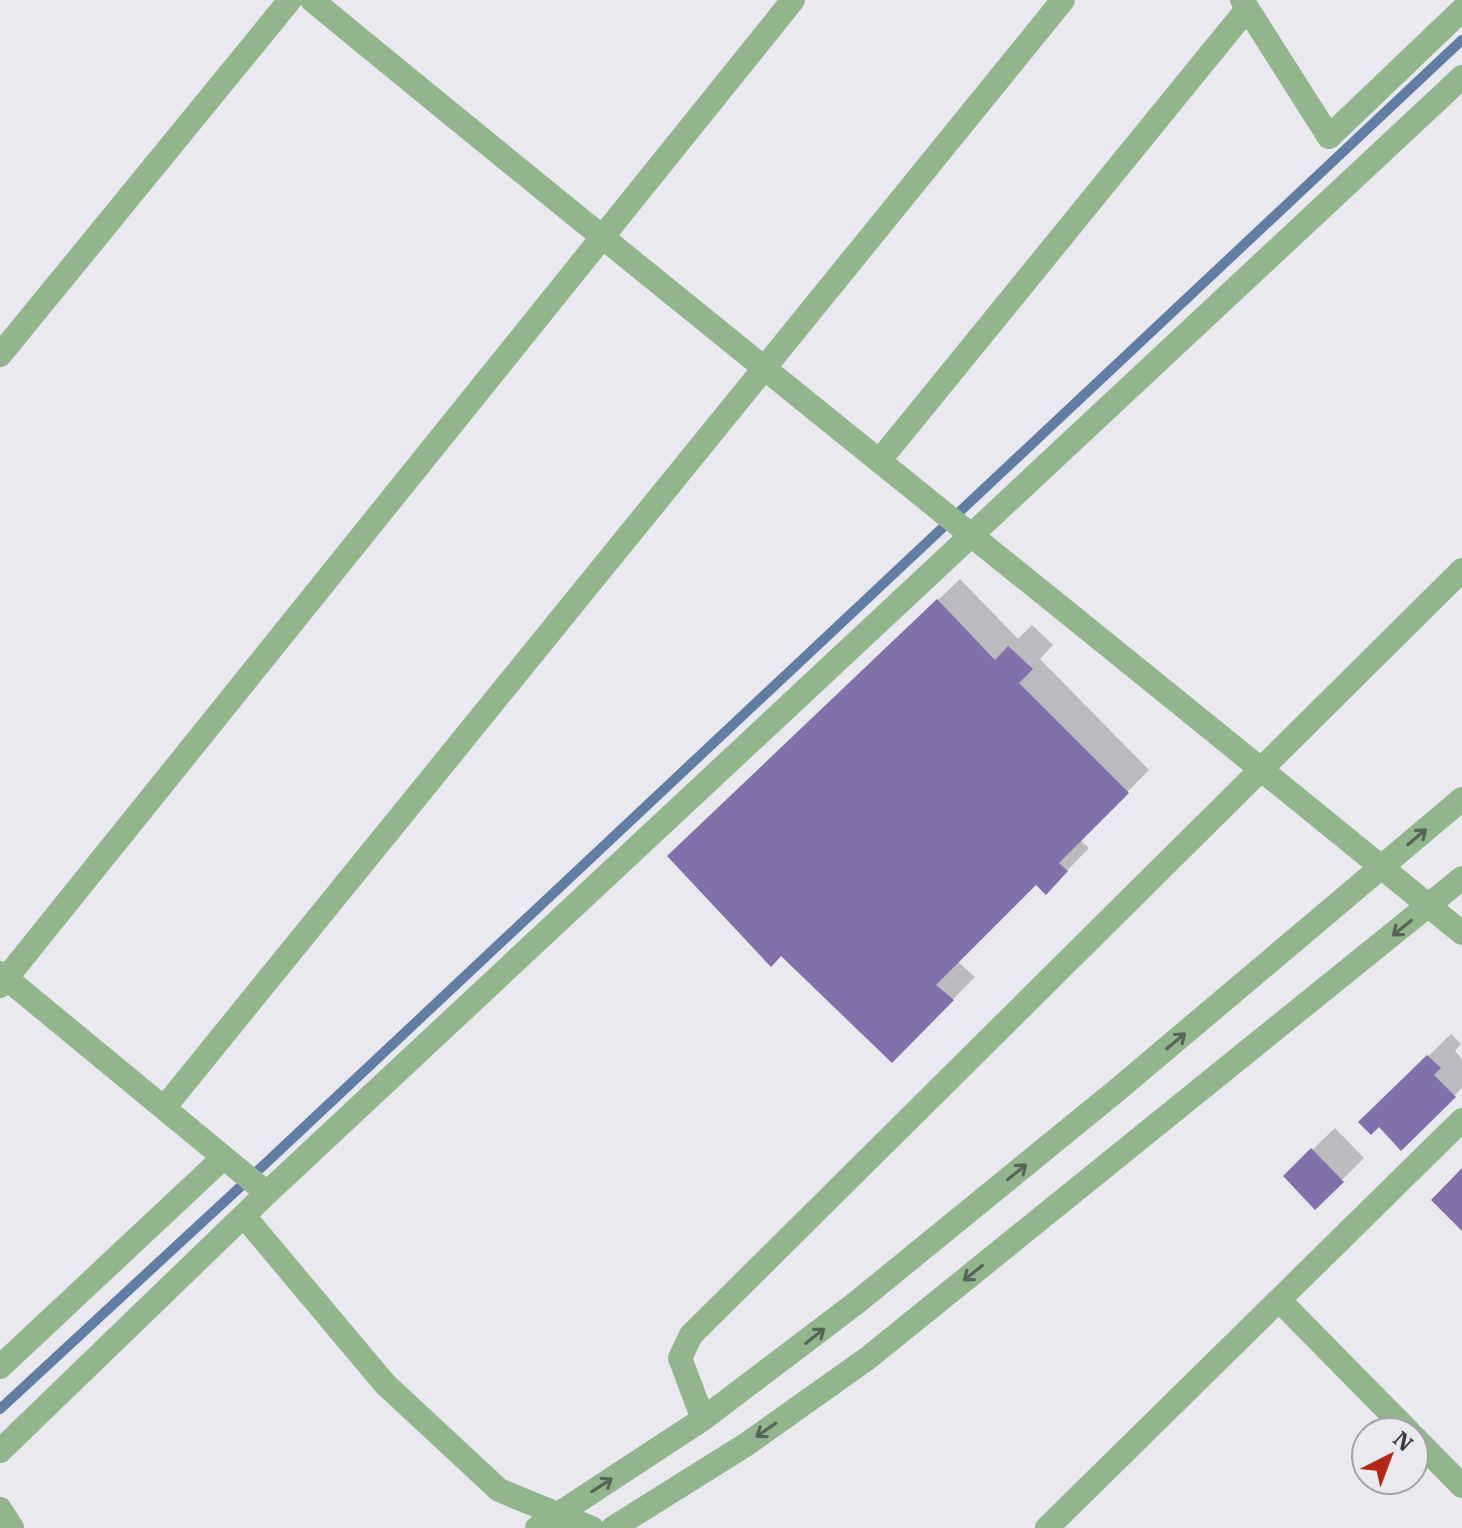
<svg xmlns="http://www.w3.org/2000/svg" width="1462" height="1528" font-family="'IBM Plex Serif',serif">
<rect width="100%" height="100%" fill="#eae9ef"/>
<path fill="#0003" d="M960 579 1018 639 1032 625 1053 645 1040 659 1149 770 1080 840 1089 848 1046 892 1036 882 957 961 975 977 892 1061 692 834Z
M1451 1034 1461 1044 1455 1051 1462 1059V1088L1401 1148 1379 1124 1361 1122Z
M1335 1128 1364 1158 1315 1207 1285 1176Z"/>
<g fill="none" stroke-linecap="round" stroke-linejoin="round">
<path stroke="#627da3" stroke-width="10" d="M0 1409 265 1164 1462 40"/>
</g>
<path fill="#8270aa" d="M937 599 995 660 1008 646 1033 669 1019 683 1129 793 1059 863 1068 871 1046 895 1036 885 936 985 954 1000 892 1063 781 956 771 967 667 856Z
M1427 1055 1441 1068 1434 1075 1456 1097 1401 1151 1379 1127 1371 1135 1358 1122Z
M1311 1148 1344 1182 1315 1210 1283 1176Z
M1462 1168V1231L1431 1200Z"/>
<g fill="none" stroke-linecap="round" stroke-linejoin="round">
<path stroke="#92b58e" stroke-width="24" d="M312 0C693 314 1080 620 1462 933
M1242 0 1329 137 1462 10
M0 355 290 0
M880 460 1247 9
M0 973 267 1193
M0 986 793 0
M164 1108 1063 0
M244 1216 385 1384 499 1490 592 1528
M1279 1300 1409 1432
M0 1367 223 1158
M703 1419 680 1358 691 1335 1462 570
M1414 1437 1462 1486
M0 1451 267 1193 1462 77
M0 1509 12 1528
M537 1528 703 1419 856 1303 1116 1091 1462 799
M613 1528 747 1444 868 1358 1462 878
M1047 1528 1462 1120"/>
</g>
<defs><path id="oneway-shaft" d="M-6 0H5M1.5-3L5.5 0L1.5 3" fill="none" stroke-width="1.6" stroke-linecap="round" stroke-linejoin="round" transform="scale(2)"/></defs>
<g stroke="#596458">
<use href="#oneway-shaft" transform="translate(1417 837) rotate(-40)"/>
<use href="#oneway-shaft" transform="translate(1402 928) rotate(141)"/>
<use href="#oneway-shaft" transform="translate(1176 1041) rotate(-40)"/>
<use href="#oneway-shaft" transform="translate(1017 1172) rotate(-39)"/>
<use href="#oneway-shaft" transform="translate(973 1273) rotate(141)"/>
<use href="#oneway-shaft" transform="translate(815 1336) rotate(-38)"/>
<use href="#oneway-shaft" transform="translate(766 1430) rotate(145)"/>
<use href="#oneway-shaft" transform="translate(602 1485) rotate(-33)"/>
</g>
<g transform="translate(1390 1456) rotate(42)"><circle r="38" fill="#eae9ef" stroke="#a4a3a7" stroke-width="2"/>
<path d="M0-6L14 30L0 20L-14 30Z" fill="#b42714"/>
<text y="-12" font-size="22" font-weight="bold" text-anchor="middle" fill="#3a393b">N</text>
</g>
</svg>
